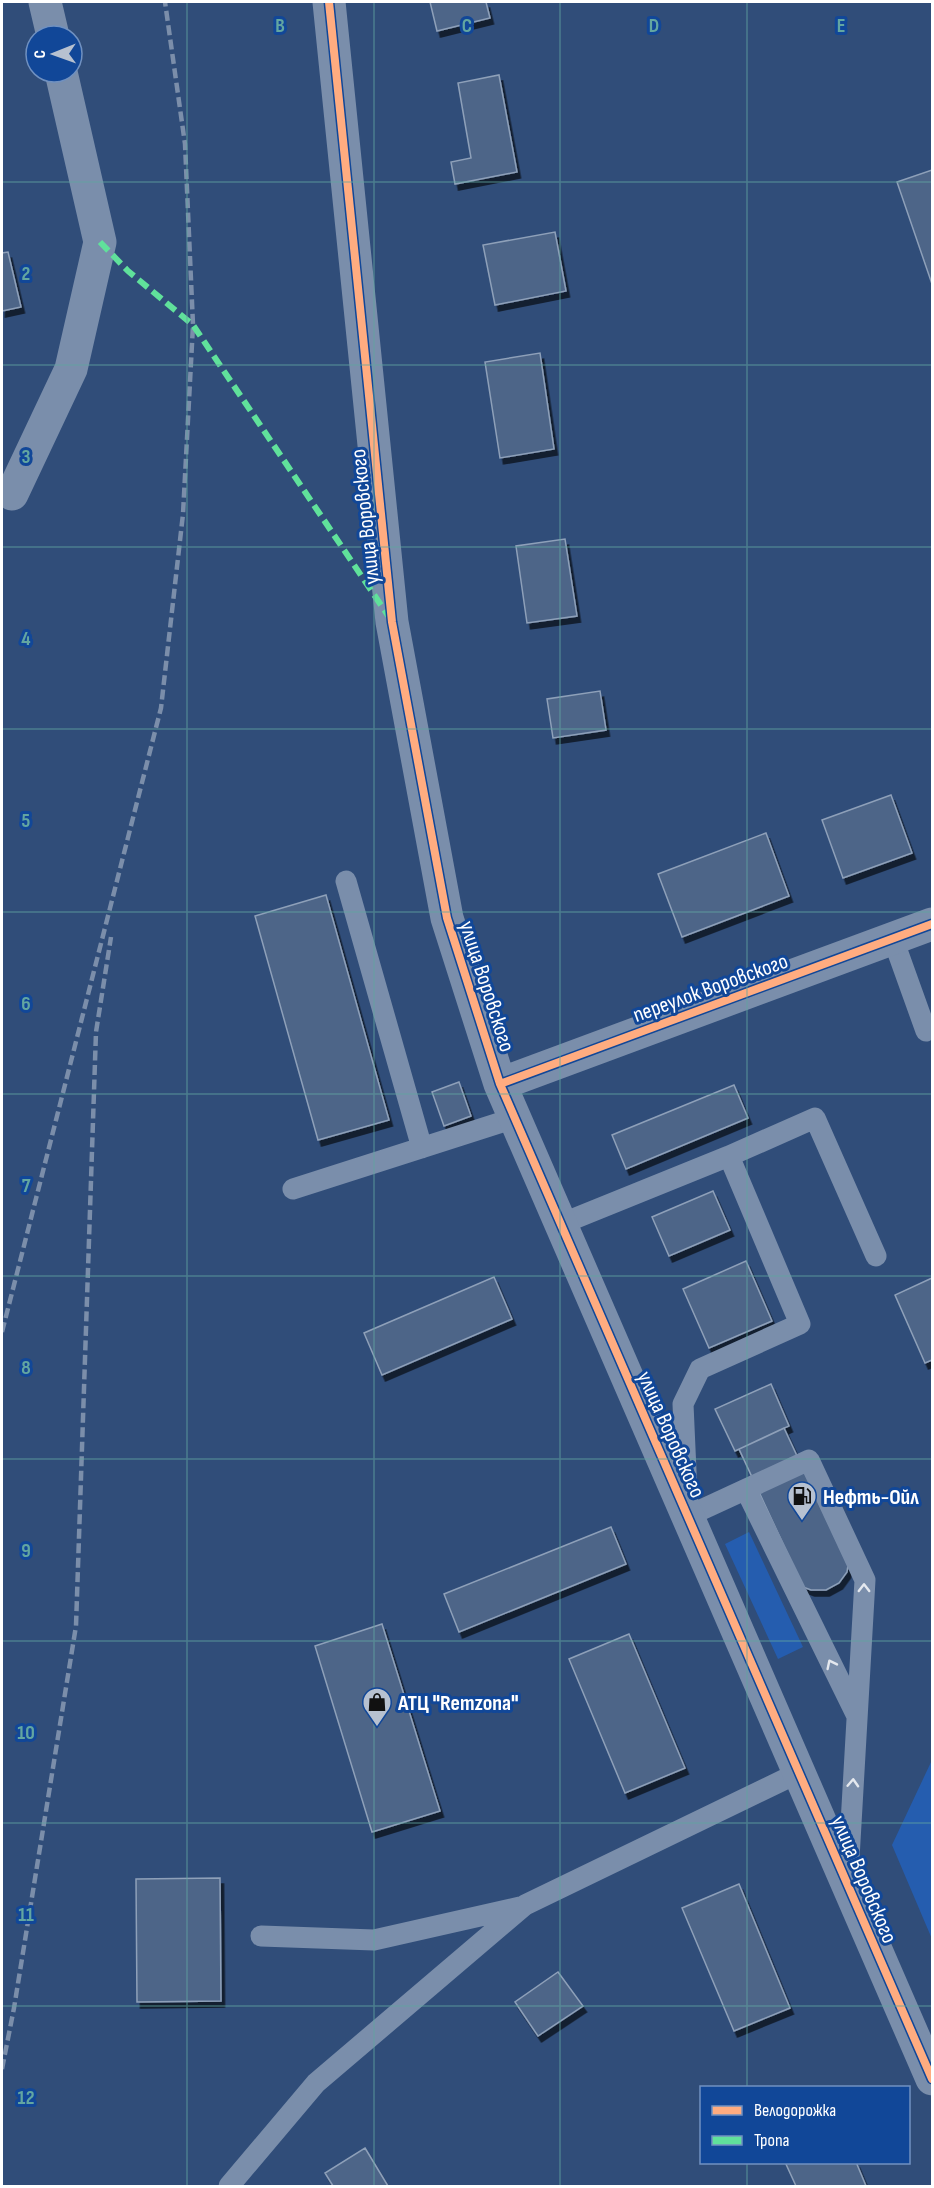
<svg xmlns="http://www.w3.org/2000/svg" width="934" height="2188" font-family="'Sofia Sans Condensed',sans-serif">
<defs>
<filter id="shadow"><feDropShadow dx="3.5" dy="6" stdDeviation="0" flood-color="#0009"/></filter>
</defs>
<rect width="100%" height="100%" fill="#304d79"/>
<path fill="#255daf" d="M749 1532 803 1647 778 1659 725 1544Z
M932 1760V1939L892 1845Z"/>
<path fill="#4d6588" stroke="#8ea0b9" stroke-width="1.5" filter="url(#shadow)" d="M430 2H486L490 18 437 31Z
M499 75 517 172 455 184 451 162 471 158 458 83Z
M932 170V284L897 182Z
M555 232 566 291 495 305 483 245Z
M8 252 21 307 2 311V253Z
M540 353 554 449 500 458 485 362Z
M565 539 577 616 527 623 516 546Z
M600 691 606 730 553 738 547 699Z
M891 795 912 853 843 878 822 820Z
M766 833 789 896 682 937 658 874Z
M326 895 389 1120 318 1140 255 916Z
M459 1082 471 1116 444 1126 432 1092Z
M734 1085 748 1118 626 1169 612 1135Z
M713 1191 730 1230 669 1256 652 1217Z
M746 1261 772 1321 709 1348 683 1289Z
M494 1277 512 1319 382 1375 364 1333Z
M932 1278V1360L925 1363 895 1295Z
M771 1384 789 1426 735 1451 715 1409Z
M784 1428 848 1565 847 1572 839 1583 826 1590H811L803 1587 739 1449Z
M611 1527 626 1564 459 1632 444 1594Z
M382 1624 440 1811 372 1832 315 1646Z
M629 1634 685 1768 625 1793 569 1659Z
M220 1878 221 2001 137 2002 136 1879Z
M739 1884 790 2008 734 2031 682 1908Z
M558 1972 583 2006 538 2036 515 2002Z
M365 2148 388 2186H333L325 2173Z
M785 2162H856L866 2186H796Z"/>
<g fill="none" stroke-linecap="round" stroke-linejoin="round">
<path stroke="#7a8eab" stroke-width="21" d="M346 881 422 1148
M893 939 926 1031
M729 1156 815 1118 876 1256
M293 1189 515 1118
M561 1224 729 1156 800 1324 700 1369 683 1404 688 1516 809 1460 865 1580 848 1876
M746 1490 857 1716
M261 1936 374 1940 520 1907
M229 2186 316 2083 525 1905 800 1772"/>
<path stroke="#7a8eab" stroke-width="33" d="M45 2 53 36
M329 2 392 622 447 918 500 1084 932 2079
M12 494 71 369 100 242 61 72
M500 1084 932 924"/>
<path stroke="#7b8eaa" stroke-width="4.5" stroke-dasharray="10 4.5" stroke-linecap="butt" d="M2 1332 161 708 183 514 193 325 185 144 165 2
M2 2069 14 2008 76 1626 96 1032 111 937"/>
<path stroke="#60e19b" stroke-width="6" stroke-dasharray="12 6" stroke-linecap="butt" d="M100 242 128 271 193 325 389 617"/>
<g stroke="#114798" stroke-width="11">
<path id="cycleway" d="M329 2 392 622 447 918 500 1084 932 2079
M500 1084 932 924"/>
</g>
<use href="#cycleway" stroke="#ffac80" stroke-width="8"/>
</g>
<defs><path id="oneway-chevron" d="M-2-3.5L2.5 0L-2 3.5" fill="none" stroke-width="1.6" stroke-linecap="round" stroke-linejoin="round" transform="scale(1.5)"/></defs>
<g stroke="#e4e8ee">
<use href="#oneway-chevron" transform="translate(864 1588) rotate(-90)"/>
<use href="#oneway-chevron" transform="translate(831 1664) rotate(-116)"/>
<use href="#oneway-chevron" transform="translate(853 1783) rotate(-87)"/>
</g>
<path fill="none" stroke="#63a6a1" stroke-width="1.5" stroke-opacity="0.55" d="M187 2V2186M374 2V2186M560 2V2186M747 2V2088M2 182H932M2 365H932M2 547H932M2 729H932M2 912H932M2 1094H932M2 1276H932M2 1459H932M2 1641H932M2 1823H932M2 2006H932M747 2162V2186"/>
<defs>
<g id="fuel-pin" transform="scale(1.5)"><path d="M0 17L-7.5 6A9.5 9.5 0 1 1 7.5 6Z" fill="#b7c1d0" stroke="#114798"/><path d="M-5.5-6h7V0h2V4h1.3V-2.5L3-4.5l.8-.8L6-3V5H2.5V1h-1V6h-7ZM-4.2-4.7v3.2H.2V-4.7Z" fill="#111"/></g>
<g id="shop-pin" transform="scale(1.5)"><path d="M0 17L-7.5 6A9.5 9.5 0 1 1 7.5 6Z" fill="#b7c1d0" stroke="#114798"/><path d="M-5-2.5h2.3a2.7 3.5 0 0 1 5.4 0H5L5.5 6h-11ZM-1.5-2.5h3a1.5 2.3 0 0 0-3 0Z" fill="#111"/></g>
</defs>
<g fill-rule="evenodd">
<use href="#fuel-pin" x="802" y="1496"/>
<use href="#shop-pin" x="377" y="1702"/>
</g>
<g text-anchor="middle" stroke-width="6" stroke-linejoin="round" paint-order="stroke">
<g font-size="22" fill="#fff" stroke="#114798">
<text transform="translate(364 517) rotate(-96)" y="8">улица Воровского</text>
<text transform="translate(488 986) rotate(72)" y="8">улица Воровского</text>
<text transform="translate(710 987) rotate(-20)" y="8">переулок Воровского</text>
<text transform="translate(672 1434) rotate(66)" y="8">улица Воровского</text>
<text transform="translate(865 1879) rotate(67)" y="8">улица Воровского</text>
</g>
<g font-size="22" font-weight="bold" fill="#fff" stroke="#114798" text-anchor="start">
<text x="823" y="1504">Нефть-Ойл</text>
<text x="398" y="1710">АТЦ "Remzona"</text>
</g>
</g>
<g font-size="20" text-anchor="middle" font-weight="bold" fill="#63a6a1" stroke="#114798" stroke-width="6" stroke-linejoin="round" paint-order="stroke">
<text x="280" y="32">B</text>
<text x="467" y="32">C</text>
<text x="654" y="32">D</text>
<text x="841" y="32">E</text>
<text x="26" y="280">2</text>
<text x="26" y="463">3</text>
<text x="26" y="645">4</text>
<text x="26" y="827">5</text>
<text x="26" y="1010">6</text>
<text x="26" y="1192">7</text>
<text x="26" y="1374">8</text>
<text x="26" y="1557">9</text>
<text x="26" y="1739">10</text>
<text x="26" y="1921">11</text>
<text x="26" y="2104">12</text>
</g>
<rect width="934" height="2188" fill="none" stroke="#ffffff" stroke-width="6"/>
<rect x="700" y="2086" width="210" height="78" fill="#114798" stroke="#7091c1" stroke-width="1.5"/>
<rect x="712" y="2106" width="30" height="9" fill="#ffac80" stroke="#7091c1" stroke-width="1.5"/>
<text x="754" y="2116" font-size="18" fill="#ffffff">Велодорожка</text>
<rect x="712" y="2136" width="30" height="9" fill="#60e19b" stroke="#7091c1" stroke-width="1.5"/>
<text x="754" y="2146" font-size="18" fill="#ffffff">Тропа</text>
<g transform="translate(54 54) rotate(269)"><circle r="28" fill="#114798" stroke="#7091c1" stroke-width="1.5"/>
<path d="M0-4.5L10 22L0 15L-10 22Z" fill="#b7c1d0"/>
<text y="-9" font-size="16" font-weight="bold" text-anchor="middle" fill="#ffffff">С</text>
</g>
</svg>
